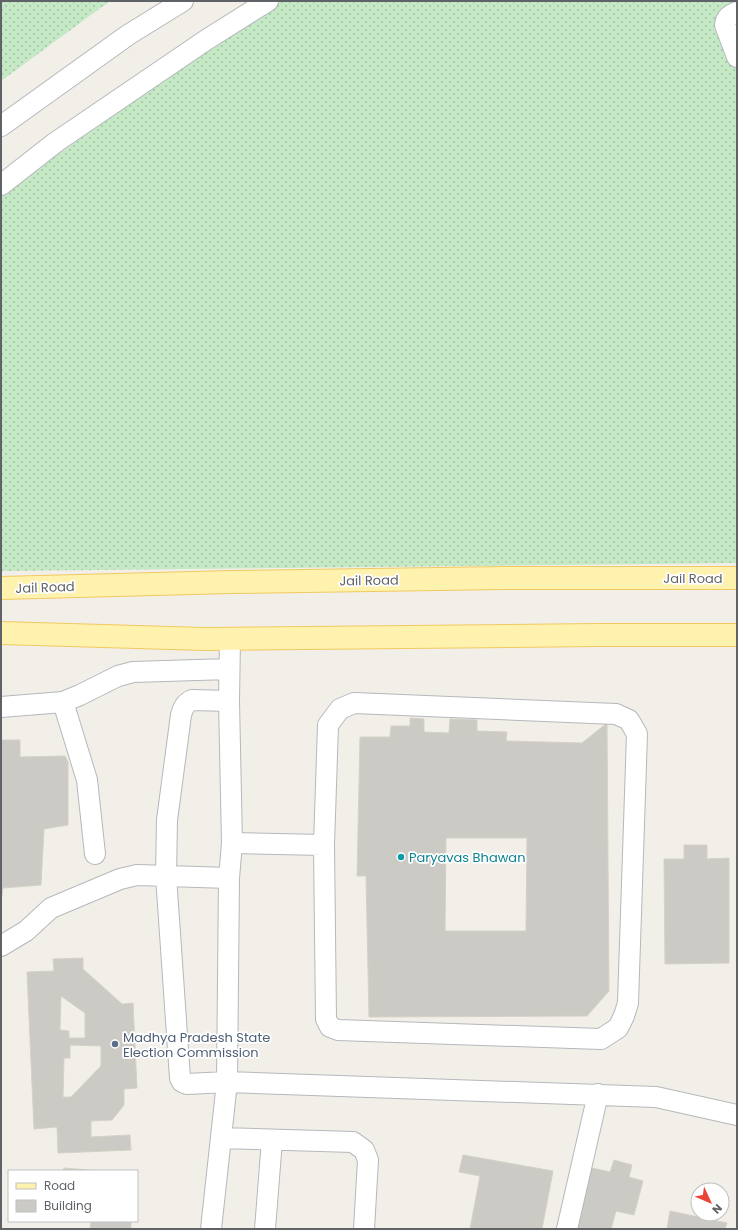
<svg xmlns="http://www.w3.org/2000/svg" width="738" height="1230" font-family="Poppins,sans-serif">
<defs>
<pattern id="grass-dots" width="8" height="8" patternUnits="userSpaceOnUse"><rect width="8" height="8" fill="#c5e8c5"/><path d="M2 2h.1M6 6h.1" fill="none" stroke="#a3c0a4" stroke-width="1.8" stroke-linecap="round"/></pattern>
</defs>
<rect width="100%" height="100%" fill="#f1efe8"/>
<path fill="url(#grass-dots)" d="M1 1H110L1 81Z
M277 1H737V563L1 571V194Z"/>
<path fill="#cccac5" stroke="#d6d1c6" fill-rule="evenodd" d="M410 718 424 719V732L449 733 450 719 477 720V731L507 732 506 741 582 743 607 723 609 991 587 1016 369 1017 366 876H357L360 737H390L391 726H410ZM446 838H527L526 931H445Z
M1 740H20V757L65 756 68 762V825L44 829 41 885 3 888 1 903Z
M684 845H707V859L729 858V963L665 964 664 859H684Z
M83 958V969L122 1004 133 1003 137 1088 124 1089V1105L112 1120 91 1121V1137L130 1135 131 1150 58 1153 57 1127 34 1129 27 972 54 971 53 959ZM61 996 85 1013V1038H69V1031L60 1030ZM70 1045 101 1046V1066L71 1097H63L64 1058H70Z
M463 1155 553 1171 542 1229H470L480 1176 459 1172Z
M614 1160 632 1165 629 1177 643 1181 634 1215 616 1211 611 1229H575L592 1168 610 1172Z
M64 1168 100 1171H63Z
M670 1211 727 1223 725 1229H667Z
M91 1221H131V1229H90Z"/>
<g fill="none" stroke-linecap="round" stroke-linejoin="round">
<g stroke="#b5b8bc" stroke-width="22">
<path id="minor" d="M737 12C730 15 726 17 725 25L737 57
M1 126 128 35 183 1
M1 185 56 142 206 40 268 1
M229 701 192 700C185 703 183 708 181 715L167 820 166 876 180 1078 182 1082 187 1084 227 1082 656 1097 737 1115
M63 702 87 780 95 854
M354 703 616 714 629 720 637 734 628 1003 624 1016 618 1028 601 1039 338 1030 330 1027 326 1019 324 845 328 725 340 709Z
M1 707 63 702 80 695 118 676 133 672 229 669
M232 843 324 845
M1 946 26 931 51 908 120 879 137 875 229 878
M221 1138 353 1142 364 1150 368 1160 364 1229
M211 1229 227 1082 229 878 232 843 229 701 230 639
M265 1229 272 1140
M567 1229 598 1094"/>
</g>
<g stroke="#f2c960" stroke-width="24">
<path id="major" d="M1 588 231 582 505 578H737
M1 633 205 639 598 635H737"/>
</g>
<use href="#minor" stroke="#fff" stroke-width="20"/>
<use href="#major" stroke="#fff2af" stroke-width="22"/>
</g>
<circle fill="#0f9aa8" stroke="#fff" stroke-width="1.5" cx="401" cy="857" r="4"/>
<circle fill="#5c6f8a" stroke="#fff" stroke-width="1.5" cx="115" cy="1044" r="4"/>
<g text-anchor="middle" stroke-width="3.5" stroke-linejoin="round" paint-order="stroke">
<g font-size="13" fill="#5f6368" stroke="#fff">
<text x="693" y="583">Jail Road</text>
<text transform="translate(369 580) rotate(-1)" y="5">Jail Road</text>
<text transform="translate(45 587) rotate(-2)" y="5">Jail Road</text>
</g>
<g font-size="13" fill="#0d838f" stroke="#fff" text-anchor="start">
<text x="409" y="862">Paryavas Bhawan</text>
</g>
<g font-size="13" fill="#4e5e75" stroke="#fff" text-anchor="start">
<text x="123" y="1042">Madhya Pradesh State<tspan x="123" dy="15">Election Commission</tspan></text>
</g>
</g>
<rect width="738" height="1230" fill="none" stroke="#5f6368" stroke-width="4"/>
<rect x="8" y="1170" width="130" height="52" fill="#ffffff" stroke="#bfc1c3"/>
<rect x="16" y="1183" width="20" height="6" fill="#fff2af" stroke="#bfc1c3"/>
<text x="44" y="1190" font-size="12" fill="#5f6368">Road</text>
<rect x="16" y="1200" width="20" height="12" fill="#cccac5" stroke="#bfc1c3"/>
<text x="44" y="1210" font-size="12" fill="#5f6368">Building</text>
<g transform="translate(710 1202) rotate(134)"><circle r="19" fill="#ffffff" stroke="#bfc1c3"/>
<path d="M0-3L7 15L0 10L-7 15Z" fill="#ea4335"/>
<text y="-6" font-size="11" font-weight="bold" text-anchor="middle" fill="#5f6368">N</text>
</g>
</svg>
